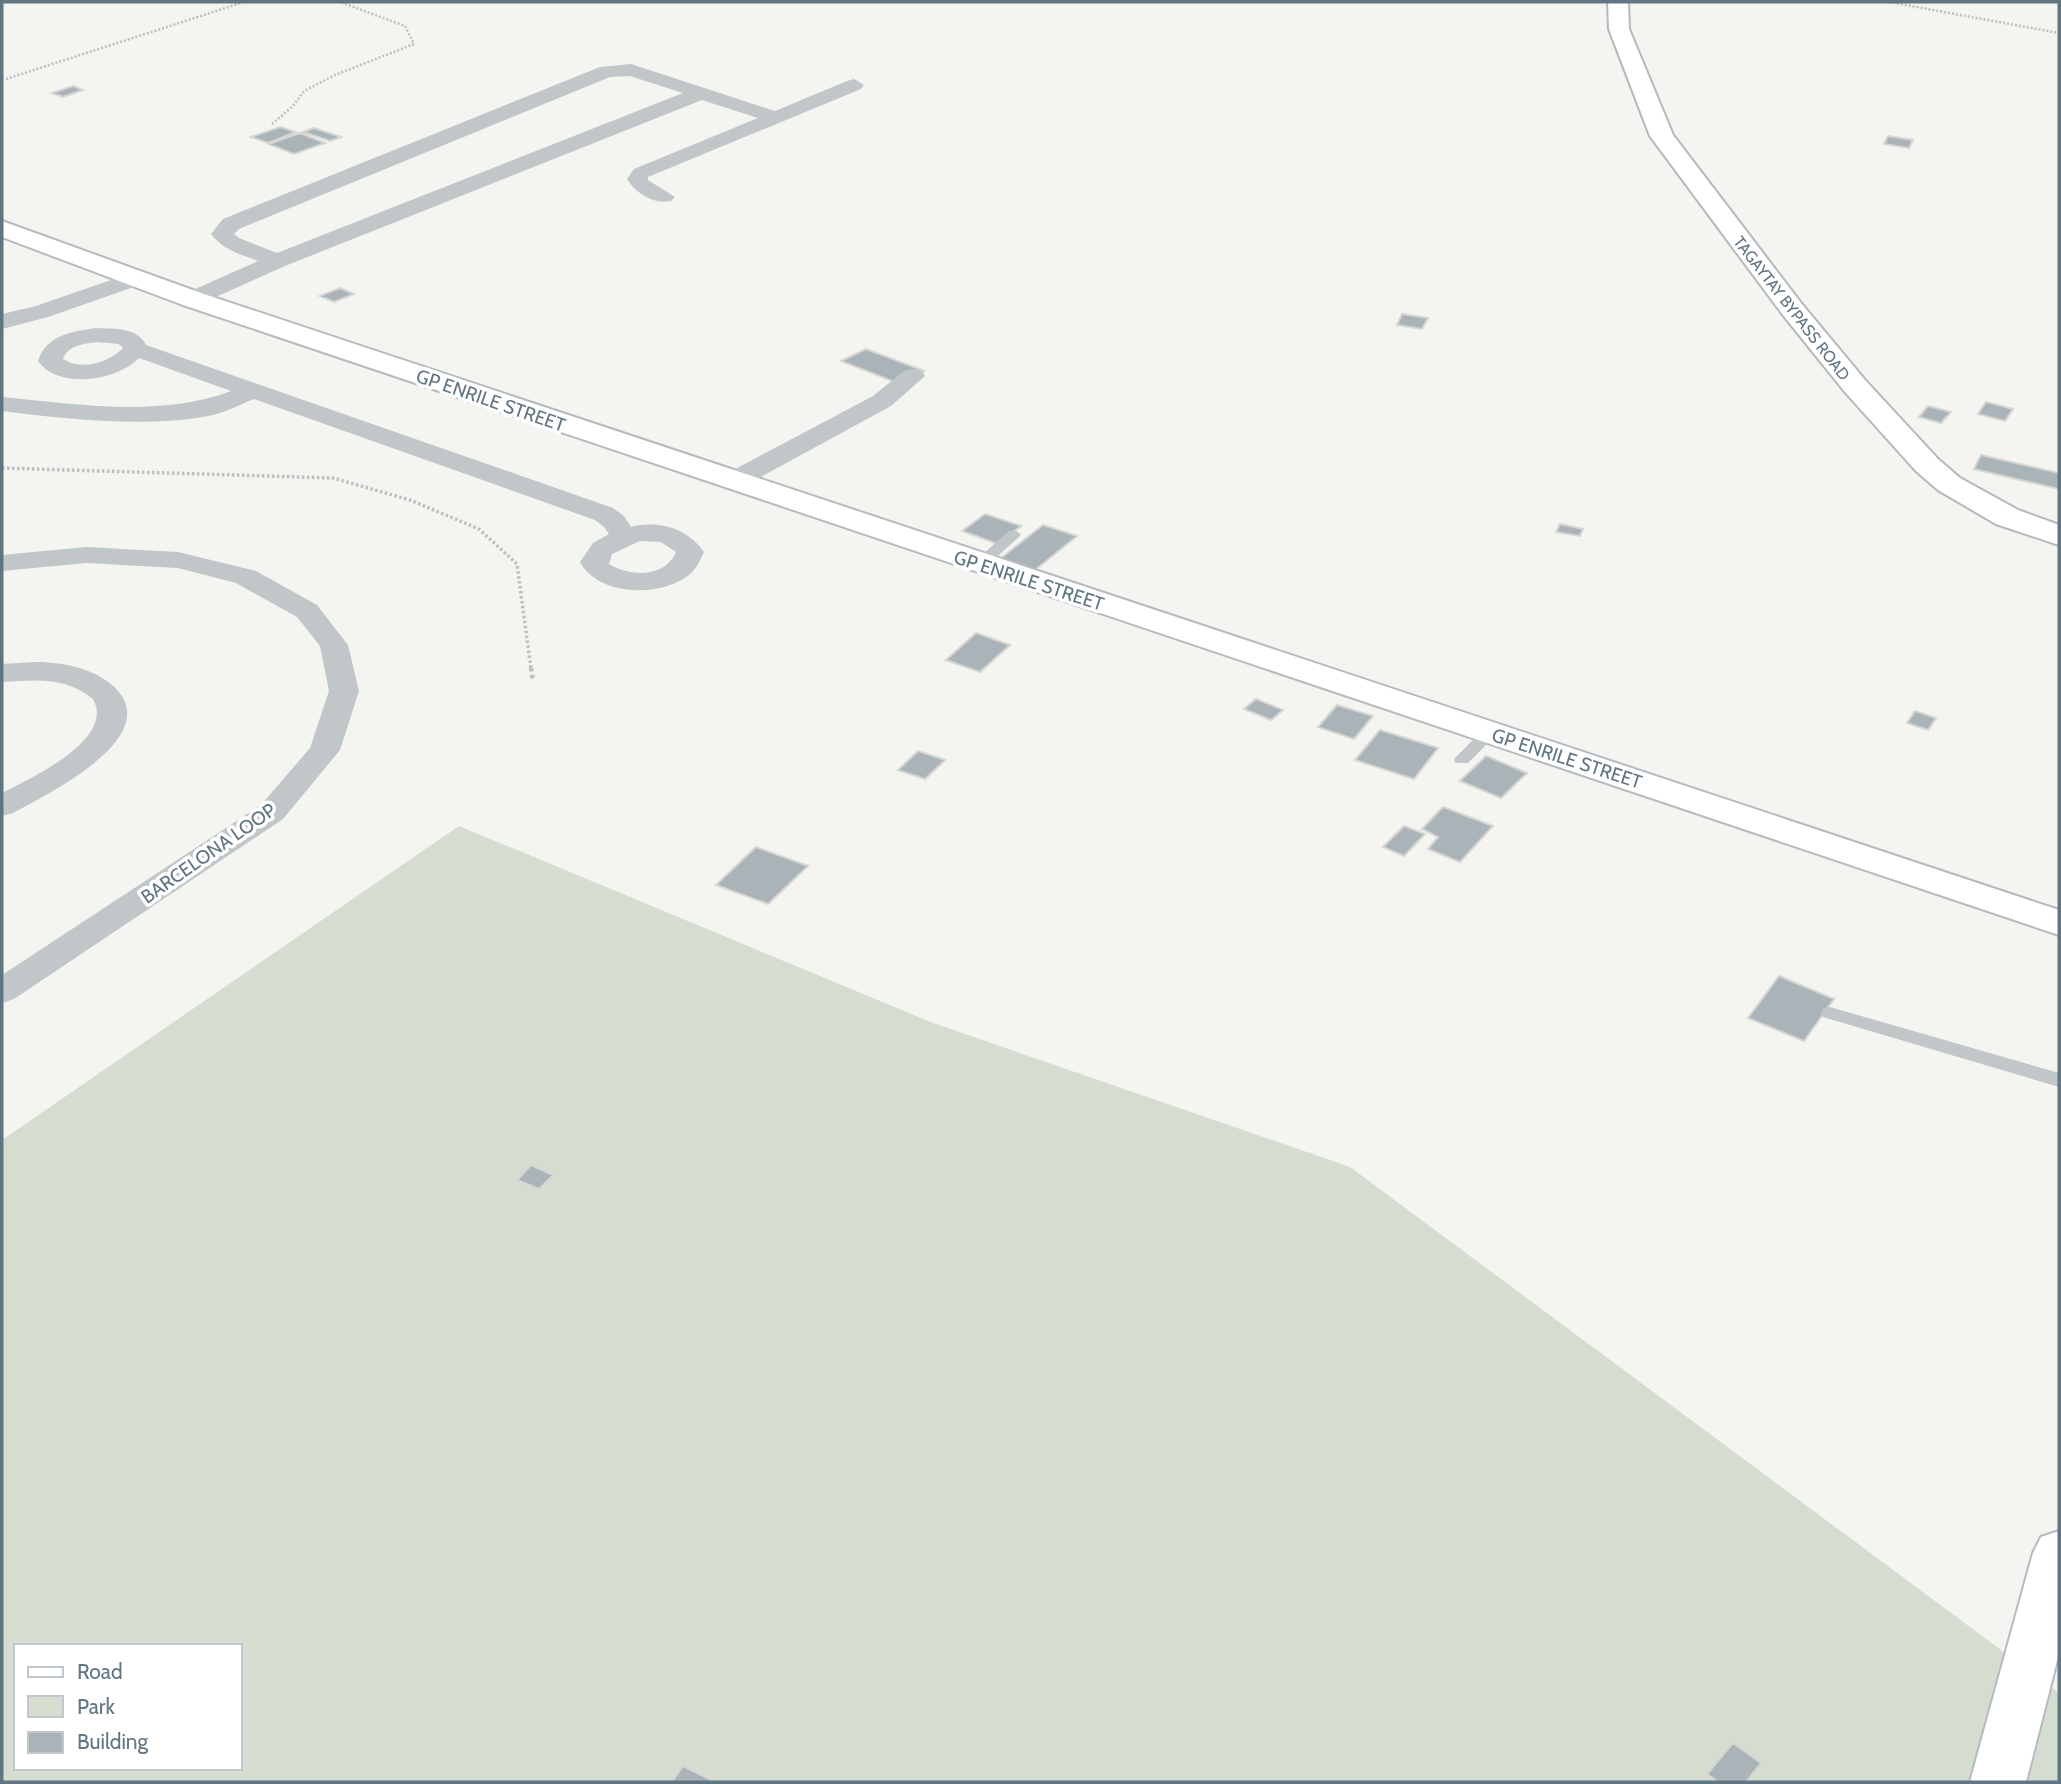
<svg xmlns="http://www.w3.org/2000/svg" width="2061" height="1784" font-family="Cabin,sans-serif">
<rect width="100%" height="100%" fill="#f4f4f0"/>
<path fill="#d5dcd0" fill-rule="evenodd" d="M459 826 933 1023 1350 1167 2059 1693V1782H2V1140ZM16 1646H240V1768H16Z"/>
<path fill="#aab3b7" stroke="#d5d5d3" stroke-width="2" d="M73 86 83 90 63 97 52 93Z
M280 127 296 132 268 143 251 137Z
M314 128 341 137 330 141 303 132Z
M300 133 325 143 294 154 269 144Z
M1888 136 1913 140 1909 148 1884 144Z
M340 288 354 294 334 302 320 296Z
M1402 314 1428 318 1422 329 1397 325Z
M866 349 924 371 900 384 841 361Z
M1986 402 2013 409 2005 421 1978 414Z
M1928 406 1951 412 1941 423 1919 417Z
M1981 455 2059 473V489L1974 469Z
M985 514 1021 526 998 544 962 531Z
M1560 524 1583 529 1580 536 1556 532Z
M1043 525 1077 536 1035 570 1000 559Z
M976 633 1010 645 980 672 946 660Z
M1256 699 1283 710 1271 720 1244 709Z
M1337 705 1373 716 1354 739 1318 727Z
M1915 711 1936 718 1928 730 1907 723Z
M1380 730 1438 748 1414 779 1355 760Z
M918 751 945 760 925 779 898 770Z
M1486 756 1527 773 1501 798 1460 781Z
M1443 807 1493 826 1460 862 1428 849 1438 837 1422 829Z
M1404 826 1425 834 1404 856 1383 847Z
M756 847 808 866 768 904 716 885Z
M1779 976 1834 999 1804 1041 1748 1018Z
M531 1165 553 1175 539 1189 517 1180Z
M1733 1743 1761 1763 1746 1782H1718L1707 1774Z
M683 1766 711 1780 710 1782H672Z"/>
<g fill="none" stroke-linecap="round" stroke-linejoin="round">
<g stroke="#b5bbbf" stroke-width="4">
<path id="secondary" d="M2 221 201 293 2059 910V935L183 305 2 237Z
M2059 1531V1653L2026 1782H1970L2033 1553 2041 1537Z"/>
</g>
<g stroke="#b4b9bc" stroke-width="4">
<path id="primary" d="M1608 2H1628L1629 29 1673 135 1801 303 1865 380 1938 459 1960 478 2018 510 2059 525V545L1996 524 1938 490 1916 471 1845 392 1783 315 1650 136 1609 29Z"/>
</g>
<path stroke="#bdbfc1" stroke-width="2.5" stroke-dasharray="2 2" stroke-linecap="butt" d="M1889 2 2059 33
M6 79 244 2
M272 124 293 106 304 91 335 75 414 44 405 26 340 2"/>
<path stroke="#bdbfc1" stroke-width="3.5" stroke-dasharray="2.5 2.5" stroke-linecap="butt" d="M2 468 333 478 410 500 479 529 517 564 531 669"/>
<path stroke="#bdbfc1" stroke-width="4.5" stroke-dasharray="3.5 3.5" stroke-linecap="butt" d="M531 668 533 682"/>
<path fill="#c1c6c8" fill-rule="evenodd" d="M1014 530 1021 534 1019 537 985 567H975L973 564 975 561 1009 531Z
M1490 727 1496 729 1498 732 1496 735 1468 763H1456L1454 760 1456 757 1484 729Z
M1830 1007 2059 1073V1087L1823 1017 1821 1013 1823 1009Z"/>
<path fill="#c1c6c8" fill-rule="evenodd" d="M631 64 775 111 847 81 854 79 864 85 861 89 648 177V180L675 197 671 201C655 205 635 193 627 179L634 169 758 118 702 100 285 266 200 304H184L181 299 184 294 258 261C240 254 223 250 211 234L223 219 600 67ZM630 76 683 93 277 253 239 238 234 234 239 229 610 77Z
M137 271 145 273 148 278 145 283 48 317 2 329V314L36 306Z
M97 328C115 329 137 327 146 345L613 508 624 516 631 527C659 520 687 528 704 552 700 561 696 569 689 575 660 598 598 596 580 562L593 543 609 534 604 527 595 520 254 399C239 405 224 413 208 416 143 428 67 419 2 411V397C76 404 160 418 231 391L139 358C117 381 58 390 38 361 46 335 73 331 97 328ZM97 342 119 344 123 348C108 363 81 371 63 359 68 345 84 344 97 342ZM640 541 661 542 676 552C665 578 630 577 609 564L612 554Z
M913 369 922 371 925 376 891 406 742 487 733 489 724 487 720 481 724 475 873 396 904 371Z
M86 547 178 552 256 571 317 605 348 645 359 691 340 750 283 819 14 999 2 1003V975L261 805 310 748 329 691 320 646 297 617 236 583 178 568 86 563 2 571V555Z
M36 662C61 662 93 668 112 685 170 735 46 795 13 813L2 816V793C29 779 116 740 93 699 65 676 35 680 2 682V664Z"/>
<use href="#secondary" fill="#fff" fill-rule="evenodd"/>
<use href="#primary" fill="#fff" fill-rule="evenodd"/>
</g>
<g text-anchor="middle" stroke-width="7" stroke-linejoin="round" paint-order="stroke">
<g font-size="16" fill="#617683" stroke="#fff">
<text transform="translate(1792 308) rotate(52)" y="6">TAGAYTAY BYPASS ROAD</text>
</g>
<g font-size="19" fill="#617683" stroke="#fff">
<text transform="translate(491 400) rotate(19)" y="7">GP ENRILE STREET</text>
<text transform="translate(1029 580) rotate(18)" y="7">GP ENRILE STREET</text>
<text transform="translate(1567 758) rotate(18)" y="7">GP ENRILE STREET</text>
<text transform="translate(208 853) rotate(-35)" y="7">BARCELONA LOOP</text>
</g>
</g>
<rect width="2061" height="1784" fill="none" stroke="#617683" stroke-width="7"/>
<rect x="14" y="1644" width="228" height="126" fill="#ffffff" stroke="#c0c8cd" stroke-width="2"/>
<rect x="28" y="1667" width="35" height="10" fill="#ffffff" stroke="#c0c8cd" stroke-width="2"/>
<text x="77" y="1679" font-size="21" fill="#617683">Road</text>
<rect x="28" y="1696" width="35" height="21" fill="#d5dcd0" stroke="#c0c8cd" stroke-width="2"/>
<text x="77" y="1714" font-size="21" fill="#617683">Park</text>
<rect x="28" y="1732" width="35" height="21" fill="#aab3b7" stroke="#c0c8cd" stroke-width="2"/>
<text x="77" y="1749" font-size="21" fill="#617683">Building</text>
</svg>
